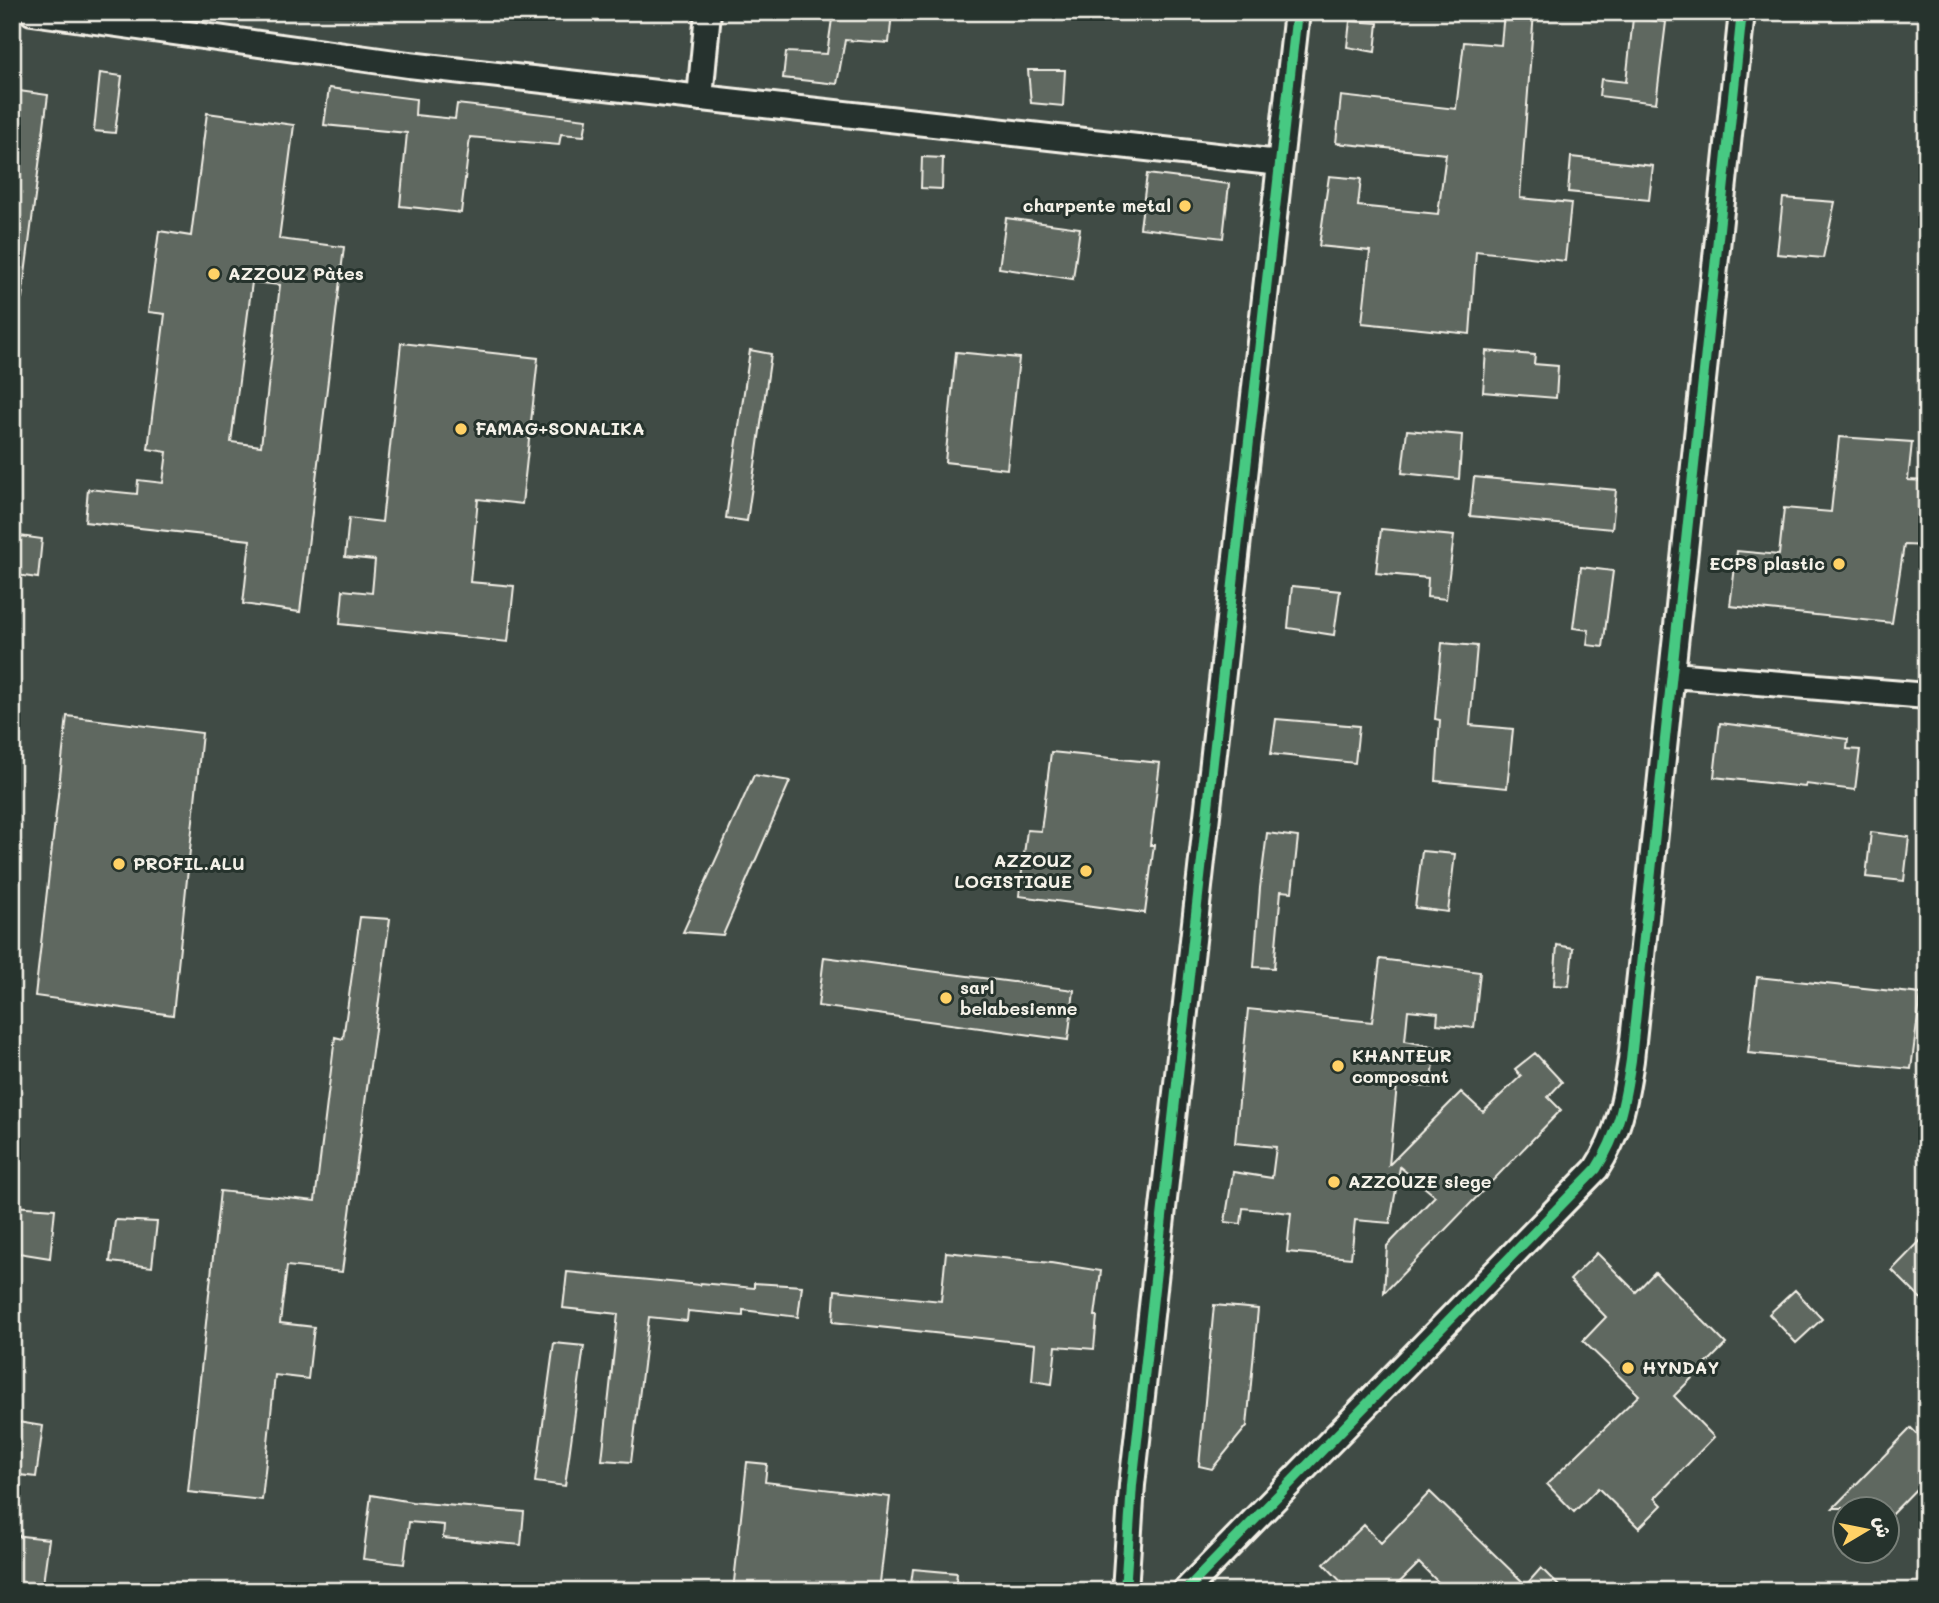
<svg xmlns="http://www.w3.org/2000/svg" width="1939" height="1603" font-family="Mali,'Playpen Sans Arabic',sans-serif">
<rect width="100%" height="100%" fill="#323e38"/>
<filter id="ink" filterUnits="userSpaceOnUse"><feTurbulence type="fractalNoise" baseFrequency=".0143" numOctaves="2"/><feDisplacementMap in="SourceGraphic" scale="14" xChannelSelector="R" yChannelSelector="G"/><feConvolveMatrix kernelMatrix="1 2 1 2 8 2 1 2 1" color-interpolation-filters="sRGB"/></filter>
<g filter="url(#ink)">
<path fill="#404b44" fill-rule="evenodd" d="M12 12H1927V1591H12ZM1844 1508H1886V1550H1844Z"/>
<path fill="#5f6861" stroke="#f4f1e8" stroke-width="2" fill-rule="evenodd" d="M833 12H892L889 43 845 40 837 84 783 78 786 52 827 54Z
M1504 12H1534L1520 198 1571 203 1565 261 1476 251 1470 334 1362 323 1370 251 1319 246 1329 176 1361 179 1358 206 1438 214 1446 154 1336 143 1341 96 1456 109 1464 42 1501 45Z
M1633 18 1666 22 1656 103 1599 96 1601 79 1626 82Z
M1350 21 1378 23 1375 52 1347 47Z
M1028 70H1065L1063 106 1031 103Z
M100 73 122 76 115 133 94 131Z
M329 88 416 99 415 115 455 119 457 104 587 119 584 136 561 134 559 145 470 137 461 213 419 208 400 206 407 133 324 125Z
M12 90 48 95 22 298 12 297Z
M207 113 294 125 279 239 344 247 300 612 243 604 250 540 85 522 88 489 137 494 138 480 163 483 167 452 148 449 165 314 148 312 159 231 191 236ZM252 282 280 285 261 446 231 442Z
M922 157 943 158 942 189 921 188Z
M1571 157 1653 166 1649 200 1568 192Z
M1147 174 1229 184 1223 238 1140 228Z
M1783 198 1835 202 1823 258 1777 254Z
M1006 218 1080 228 1073 279 999 268Z
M401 343 538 358 522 504 478 499 470 582 514 586 508 642 340 624 343 590 372 593 375 560 345 557 349 518 382 522Z
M750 350 771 354 747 521 726 518Z
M1486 351 1535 355 1534 364 1558 366 1556 398 1483 392Z
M956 352 1019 358 1007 469 945 462Z
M1407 430 1462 435 1459 479 1402 473Z
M1839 437 1912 442 1908 480 1927 481V546L1904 545 1892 623 1730 606 1737 551 1779 555 1784 508 1831 512Z
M1474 477 1616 490 1612 529 1470 516Z
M1381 529 1454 536 1446 599 1427 597 1428 578 1376 573Z
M20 536 42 539 38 578 16 575Z
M1581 567 1613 571 1603 647 1587 645 1589 630 1573 628Z
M1292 586 1340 591 1334 635 1288 628Z
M1442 643 1477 646 1470 725 1513 729 1507 788 1436 781 1440 720 1435 719Z
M67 716 202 733 173 1015 35 996Z
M1276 719 1359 726 1355 763 1271 754Z
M1720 723 1848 739 1847 749 1860 750 1855 790 1806 784 1805 787 1714 777Z
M1051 752 1160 763 1150 845H1154L1145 913 1019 896 1027 830 1041 831Z
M754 775 790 781 723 935 683 932Z
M1871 832 1909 837 1904 881 1866 877Z
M1267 833 1298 837 1292 892 1281 891 1274 968 1254 967 1260 888Z
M1422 851 1455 854 1448 912 1415 908Z
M360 917 390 919 342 1272 287 1266 280 1323 314 1327 308 1379 275 1375 262 1500 188 1492 220 1191 315 1201 335 1037 343 1039Z
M1557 945 1573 948 1569 986 1554 985Z
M824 957 1074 990 1068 1040 818 1006Z
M1380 959 1480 972 1474 1028 1437 1024 1438 1013 1408 1010 1405 1041 1436 1047 1431 1087 1397 1085 1389 1165 1461 1092 1483 1112 1521 1076 1515 1069 1535 1053 1562 1082 1548 1097 1561 1110 1384 1293 1387 1246 1435 1196 1400 1167 1390 1223 1355 1220 1351 1258 1287 1252 1291 1213 1243 1208 1241 1224 1225 1222 1233 1172 1272 1178 1276 1147 1235 1143 1248 1009 1372 1022Z
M1757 977 1921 994 1911 1069 1748 1053Z
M12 1206 55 1209 50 1258 12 1252Z
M115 1220 157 1222 152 1267 110 1262Z
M1927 1234V1305L1892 1270Z
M946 1252 1051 1263 1101 1271 1095 1316H1097L1094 1349 1056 1346 1052 1384 1032 1381 1035 1344 833 1322 835 1290 941 1301Z
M1597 1253 1636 1292 1655 1272 1726 1344 1674 1396 1714 1437 1655 1498 1662 1505 1639 1528 1598 1488 1574 1512 1547 1484 1639 1395 1583 1341 1606 1317 1570 1280Z
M567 1272 700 1285 701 1283 754 1288V1283L802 1286 798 1317 743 1310V1316L688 1311 687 1321 649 1317 631 1462 602 1460 618 1314 563 1308Z
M1795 1290 1822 1319 1796 1343 1769 1314Z
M1214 1305 1258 1309 1247 1426 1212 1469 1199 1466Z
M554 1343 584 1346 565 1486 535 1482Z
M18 1422 43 1426 36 1477 12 1474V1434L16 1435Z
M1911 1428 1927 1444V1478L1886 1520V1508H1833Z
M747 1462 767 1464 765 1482 890 1497 879 1591H733Z
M1430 1492 1526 1585 1541 1568 1564 1591H1447L1419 1563 1391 1591H1350L1324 1564 1364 1525 1381 1543Z
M371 1495 412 1502 524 1512 521 1545 443 1538 444 1525 409 1522 404 1564 363 1559Z
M12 1535 49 1539 42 1591H12Z
M913 1569 957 1573 955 1591H910Z"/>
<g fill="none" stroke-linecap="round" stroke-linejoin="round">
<g stroke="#f4f1e8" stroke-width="30">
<path id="minor" d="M32 12 409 65 1280 163
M700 98 708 12
M1673 675 1927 696
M1125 1591 1132 1485 1297 12
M1185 1591 1596 1169C1619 1134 1625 1100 1631 1060L1742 12"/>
</g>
<use href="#minor" stroke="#26332d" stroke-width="24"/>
<g stroke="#26332d" stroke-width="15">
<path id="cycleway" d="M1125 1591 1132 1485 1297 12
M1185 1591 1596 1169C1619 1134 1625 1100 1631 1060L1742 12"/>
</g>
<use href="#cycleway" stroke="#46c982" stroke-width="10"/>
</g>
</g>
<g fill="#ffd166" stroke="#26332d" stroke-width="2.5">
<circle cx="1185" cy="206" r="7"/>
<circle cx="214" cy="274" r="7"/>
<circle cx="461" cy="429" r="7"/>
<circle cx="1839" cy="564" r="7"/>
<circle cx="119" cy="864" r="7"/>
<circle cx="1086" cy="871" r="7"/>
<circle cx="946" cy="998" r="7"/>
<circle cx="1338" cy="1066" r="7"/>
<circle cx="1334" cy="1182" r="7"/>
<circle cx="1628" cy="1368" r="7"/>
</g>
<g text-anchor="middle" stroke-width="6" stroke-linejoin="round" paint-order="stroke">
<g font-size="18" font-weight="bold" fill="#f4f1e8" stroke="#26332d" text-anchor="start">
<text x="1171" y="212" text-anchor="end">charpente metal</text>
<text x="228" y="280">AZZOUZ Pàtes</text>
<text x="475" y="435">FAMAG+SONALIKA</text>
<text x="1825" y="570" text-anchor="end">ECPS plastic</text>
<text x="1072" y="867" text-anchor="end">AZZOUZ<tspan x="1072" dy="21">LOGISTIQUE</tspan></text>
<text x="133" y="870">PROFIL.ALU</text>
<text x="960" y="994">sarl<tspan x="960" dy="21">belabesienne</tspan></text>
<text x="1352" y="1062">KHANTEUR<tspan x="1352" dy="21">composant</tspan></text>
<text x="1348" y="1188">AZZOUZE siege</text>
<text x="1642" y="1374">HYNDAY</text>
</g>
</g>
<rect width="1939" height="1603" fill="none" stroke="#26332d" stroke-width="42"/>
<rect x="21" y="21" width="1897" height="1561" fill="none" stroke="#f4f1e8" stroke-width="2.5" filter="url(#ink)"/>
<g transform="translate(1866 1530) rotate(80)"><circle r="33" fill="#26332d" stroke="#787f78" stroke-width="2"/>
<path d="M0-5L12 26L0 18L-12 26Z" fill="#ffd166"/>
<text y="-10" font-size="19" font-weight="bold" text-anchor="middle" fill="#f4f1e8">ش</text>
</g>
</svg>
